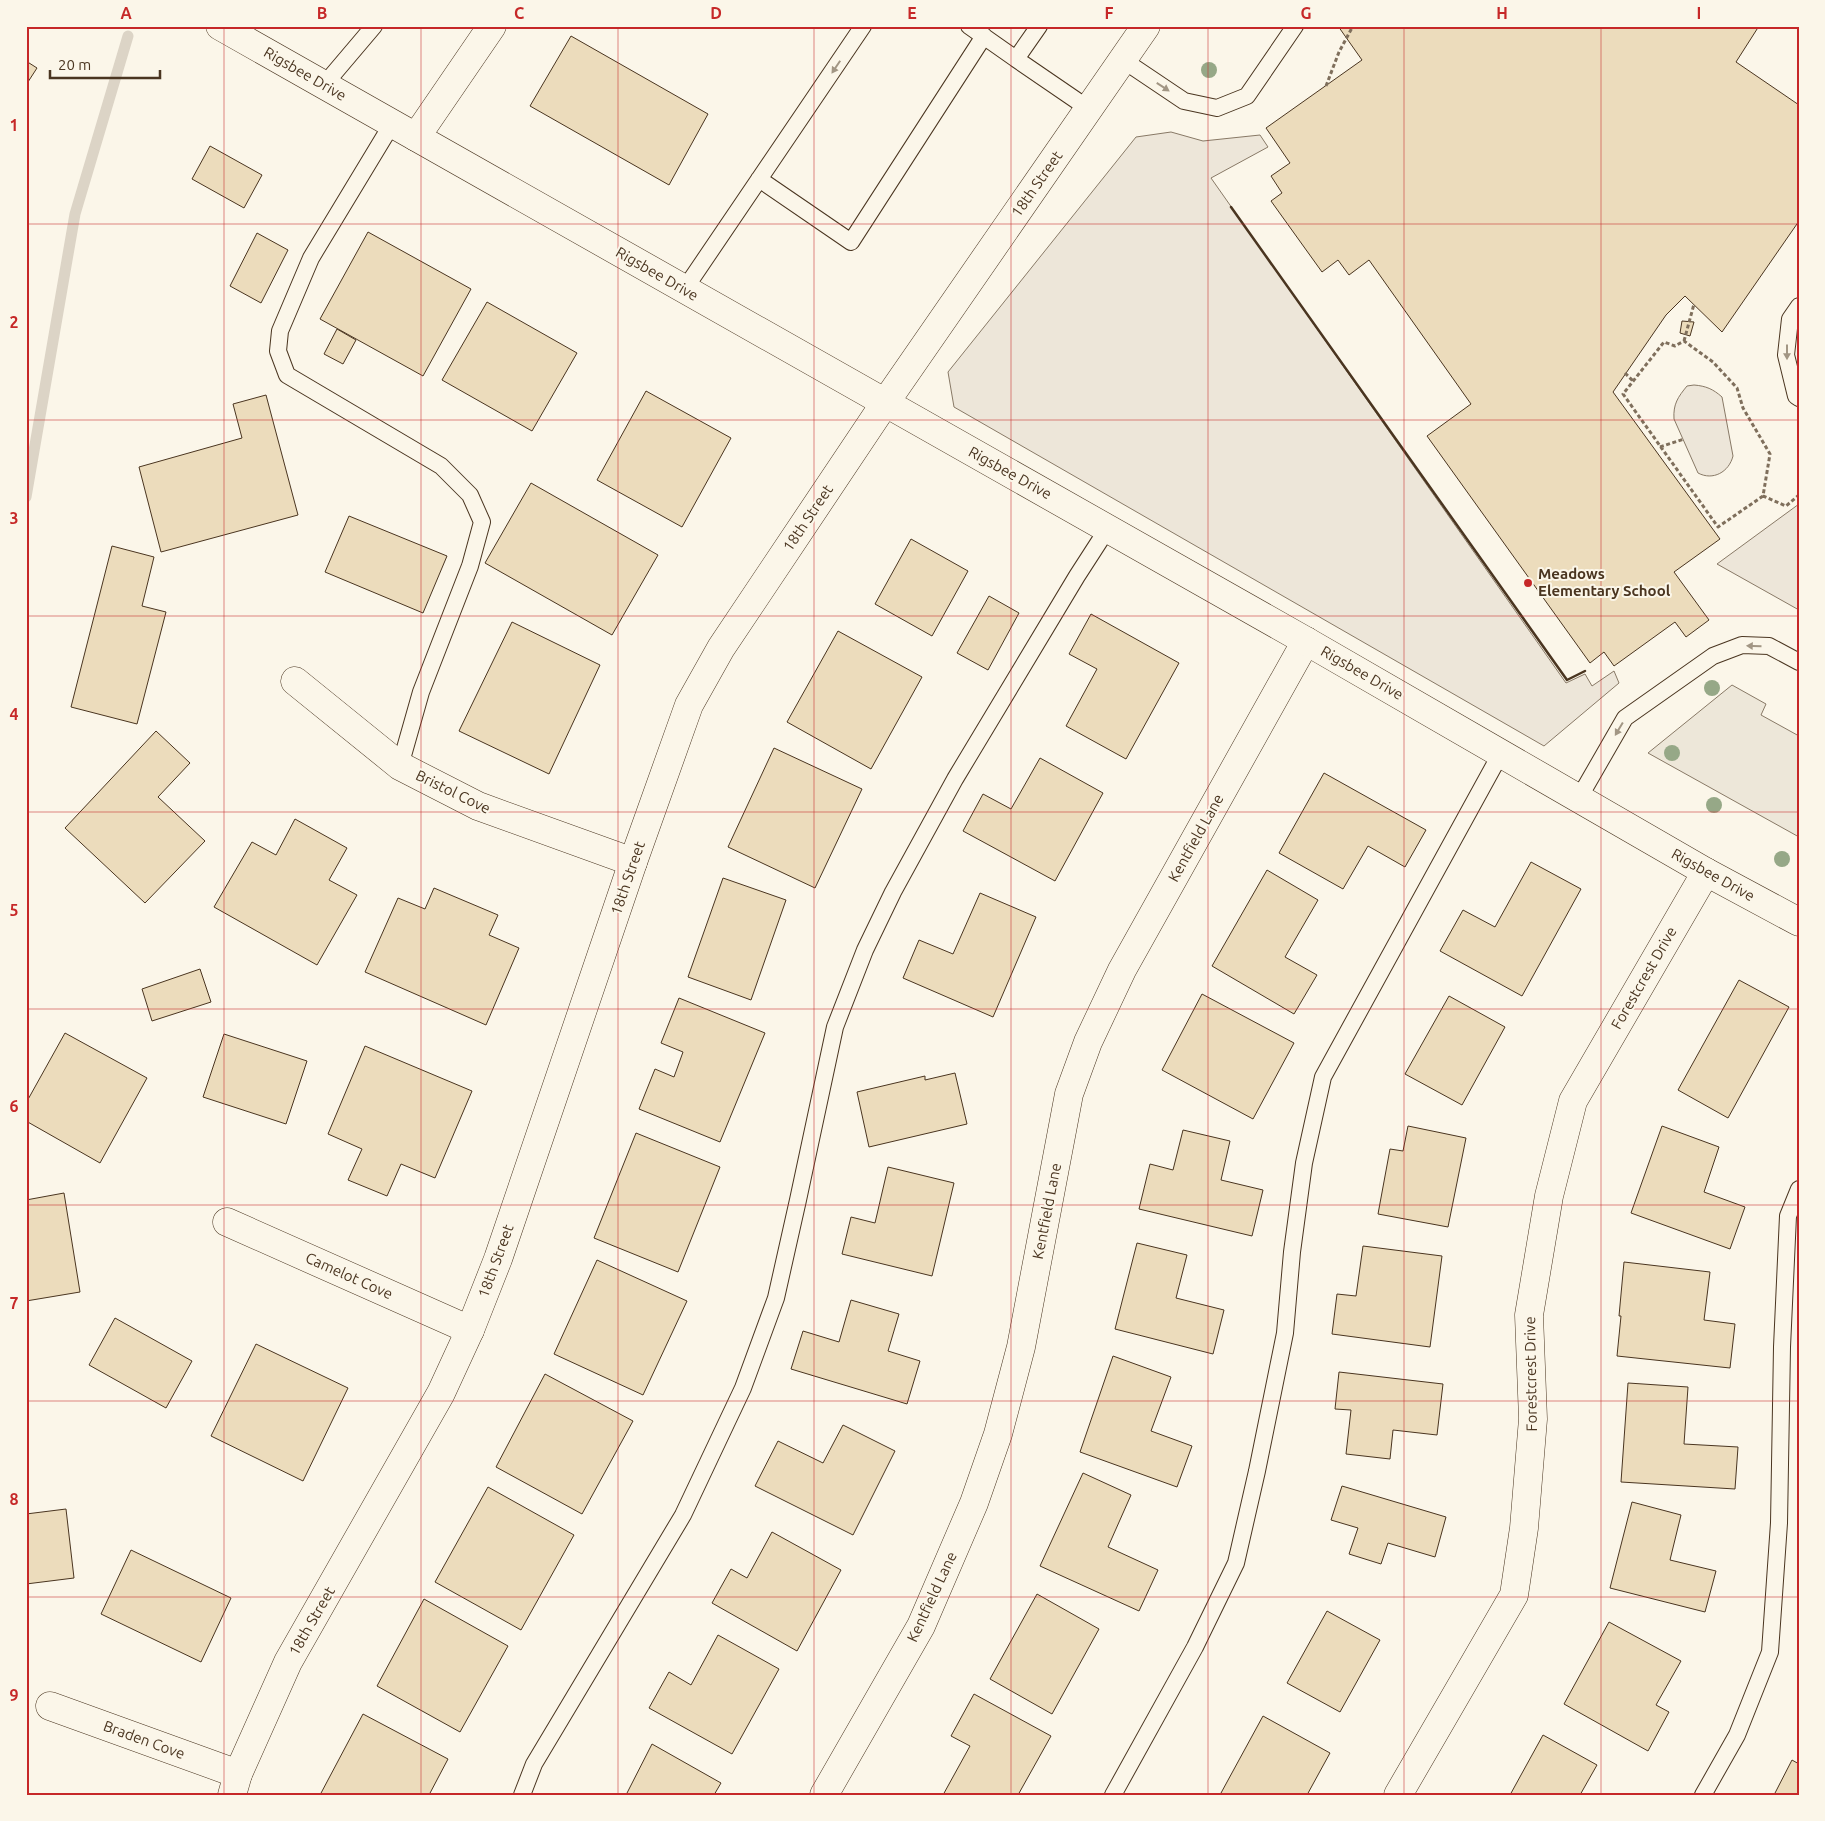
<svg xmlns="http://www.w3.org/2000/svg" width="1825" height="1821" font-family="Ubuntu,sans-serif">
<rect width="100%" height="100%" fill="#fbf6e9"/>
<path fill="#ede6d9" stroke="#887966" d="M1171 132 1203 141 1260 135 1268 147 1211 178 1566 683 1585 674 1592 686 1614 671 1619 683 1544 746 954 407 948 372 1136 137Z
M1694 385C1706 386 1713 389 1722 397L1733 456C1729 472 1713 481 1698 473L1674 419C1673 404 1678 397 1687 386Z
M1799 504V610L1717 564Z"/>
<path fill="#ede7d9" stroke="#887966" d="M1732 685 1766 704 1761 715 1799 736V837L1648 753Z"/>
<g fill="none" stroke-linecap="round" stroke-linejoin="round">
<path stroke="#dcd4c6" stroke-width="11" d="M26 497 75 214 128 36"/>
</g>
<path fill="#ecdcbc" stroke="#4a3520" d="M1338 26H1759L1736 62 1799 105V221L1722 332 1685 296 1666 315 1613 392 1720 539 1674 572 1709 620 1686 637 1675 622 1614 666 1604 652 1590 663 1427 436 1471 404 1369 260 1349 275 1338 260 1322 272 1271 201 1282 193 1271 176 1290 163 1266 128 1362 60Z
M571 36 708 114 669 185 530 106Z
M26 61 37 68 26 85Z
M210 146 262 175 244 208 192 179Z
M368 232 471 289 423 376 320 319Z
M257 233 288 250 261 303 230 286Z
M487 302 577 353 532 431 442 380Z
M1682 321 1694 322 1690 336 1680 333Z
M337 329 356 340 343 364 324 354Z
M646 391 731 438 682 527 597 480Z
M266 395 298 515 161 552 139 467 242 438 233 404Z
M531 483 658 555 612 635 485 563Z
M349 516 447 556 423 613 325 572Z
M911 539 968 571 932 636 875 604Z
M112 546 154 557 142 606 166 612 137 724 71 707Z
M989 596 1019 613 988 670 957 653Z
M1091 614 1179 663 1126 759 1066 726 1097 669 1069 654Z
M512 622 600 665 549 774 459 731Z
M838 631 922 677 871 769 787 722Z
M156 731 190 763 158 797 205 841 145 903 65 828Z
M774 748 862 789 815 888 728 847Z
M1040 758 1103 793 1055 881 963 831 983 794 1011 809Z
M1324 773 1426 830 1405 867 1368 846 1343 889 1279 853Z
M295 819 347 848 329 880 357 895 317 965 214 907 252 842 276 855Z
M1531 862 1581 889 1522 996 1440 951 1463 910 1495 927Z
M1267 870 1318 900 1285 957 1317 975 1294 1014 1212 966Z
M723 878 786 900 751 1000 688 977Z
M434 888 498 915 489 935 519 948 486 1025 365 972 398 898 425 909Z
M980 893 1036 917 993 1017 903 978 919 940 953 954Z
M200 969 211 1002 152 1021 142 989Z
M1739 980 1789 1007 1728 1118 1678 1090Z
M1202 994 1294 1043 1253 1119 1162 1070Z
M1449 996 1505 1027 1462 1105 1405 1074Z
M679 998 765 1033 720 1142 639 1109 655 1069 674 1077 683 1052 661 1043Z
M65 1033 147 1078 100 1163 26 1121V1103Z
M224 1034 307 1061 286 1124 203 1097Z
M365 1046 472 1091 435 1178 401 1164 387 1196 348 1180 362 1149 328 1134Z
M955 1073 967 1124 869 1147 857 1092 925 1076V1080Z
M1408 1126 1466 1138 1448 1227 1378 1214 1390 1149 1403 1151Z
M1662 1126 1719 1147 1704 1192 1745 1207 1730 1249 1631 1213Z
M1183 1130 1230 1141 1221 1180 1263 1190 1252 1236 1139 1209 1150 1164 1173 1170Z
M636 1133 720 1167 678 1272 594 1238Z
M888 1167 954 1183 932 1276 842 1254 851 1217 875 1223Z
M64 1193 80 1292 26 1301V1200Z
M1137 1243 1187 1255 1176 1298 1224 1310 1213 1354 1115 1329Z
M1363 1246 1442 1256 1430 1347 1332 1334 1337 1294 1356 1296Z
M597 1260 687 1301 643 1395 554 1354Z
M1624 1262 1710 1272 1704 1320 1735 1324 1730 1368 1617 1356 1621 1316H1619Z
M851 1300 899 1314 888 1351 920 1361 907 1404 791 1369 803 1331 839 1342Z
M115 1318 192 1361 166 1408 89 1365Z
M256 1344 348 1388 303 1481 211 1436Z
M1113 1356 1171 1377 1151 1431 1192 1446 1177 1487 1080 1452Z
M1339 1372 1443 1384 1437 1435 1393 1430 1390 1459 1346 1454 1351 1410 1335 1409Z
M545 1374 633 1421 582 1514 496 1467Z
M1628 1383 1688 1387 1684 1444 1738 1447 1735 1489 1621 1482Z
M843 1425 895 1451 853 1535 755 1486 778 1441 823 1463Z
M1083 1473 1131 1495 1108 1547 1158 1570 1139 1611 1040 1566Z
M1342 1486 1446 1517 1435 1557 1388 1543 1381 1564 1349 1554 1358 1528 1331 1520Z
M488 1487 574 1535 521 1630 435 1582Z
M1632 1502 1681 1515 1670 1560 1716 1571 1705 1612 1610 1588Z
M66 1509 74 1578 26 1584V1514Z
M772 1532 841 1570 797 1651 712 1603 731 1569 747 1578Z
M131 1550 231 1598 201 1662 101 1614Z
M1037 1594 1099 1629 1052 1714 990 1679Z
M424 1599 508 1646 460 1732 377 1686Z
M1327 1611 1380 1640 1340 1712 1287 1683Z
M1609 1622 1681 1661 1656 1705 1669 1712 1648 1751 1564 1704Z
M718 1635 779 1669 732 1754 649 1708 669 1672 691 1685Z
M974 1694 1051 1736 1018 1795H943L970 1746 951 1736Z
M363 1714 448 1759 429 1795H320Z
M1263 1716 1330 1753 1307 1795H1224L1221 1793Z
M1543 1735 1597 1765 1580 1795H1510Z
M652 1744 721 1783 714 1795H626Z
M1792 1760 1799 1764V1795H1774Z"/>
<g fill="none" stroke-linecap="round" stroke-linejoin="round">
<g stroke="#4a3520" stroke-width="18">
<path id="service" d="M969 26 1016 59 1039 26
M1016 59 1089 109
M1123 60 1184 101 1217 108 1247 96 1295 26
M324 85 374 26
M392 124 311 258 280 331 278 351 287 375 441 466 470 495 482 522 470 566 421 692 400 766
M759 179 851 242 984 36
M684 290 863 26
M1799 306 1790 319 1786 355 1796 396 1799 398
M1579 798 1625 718 1713 656 1742 645 1769 646 1799 662
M522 1795 534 1764 683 1515 743 1388 776 1298 798 1200 835 1027 865 950 893 892 955 779 1077 576 1108 528
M1113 1795 1195 1647 1236 1563 1257 1471 1285 1333 1292 1252 1304 1163 1323 1077 1501 753
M1703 1795 1737 1735 1770 1652 1779 1523 1782 1347 1788 1216 1799 1189"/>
</g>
<g stroke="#4a3520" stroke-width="29">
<path id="minor" d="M416 137 492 26
M295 681 400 766 478 806 633 862
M227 1222 470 1330
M50 1706 238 1774
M824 1795 921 1626 974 1503 998 1434 1021 1347 1069 1094 1088 1042 1122 970 1306 641
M1398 1795 1514 1595 1524 1528 1533 1419 1529 1315 1549 1196 1573 1101 1706 872"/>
</g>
<g stroke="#4a3520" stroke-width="29">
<path id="tertiary" d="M220 26 1306 641 1706 872 1799 922
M232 1795 238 1774 288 1662 441 1393 470 1330 498 1259 633 862 689 705 721 648 885 403 1146 26"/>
</g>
<path stroke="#7f6f5c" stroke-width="3" stroke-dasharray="4 2.5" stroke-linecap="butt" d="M1326 86 1339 52 1353 26
M1684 341 1694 304
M1625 373 1633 381
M1660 447 1684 439
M1763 496 1718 527 1623 394 1664 342 1675 346 1684 341 1713 362 1737 388 1743 408 1770 454 1763 496 1786 506 1799 495"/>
<use href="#service" stroke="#fbf6e9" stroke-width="16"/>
<use href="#minor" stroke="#fbf6e9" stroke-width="28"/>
<use href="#tertiary" stroke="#fbf6e9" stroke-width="28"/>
<path stroke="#4a3520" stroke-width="2.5" d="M1231 207 1567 680 1585 671"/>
</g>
<g fill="#96a887">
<circle cx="1209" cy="70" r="8"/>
<circle cx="1712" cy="688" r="8"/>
<circle cx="1672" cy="753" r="8"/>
<circle cx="1714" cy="805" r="8"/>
<circle cx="1782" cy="859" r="8"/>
</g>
<defs><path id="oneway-solid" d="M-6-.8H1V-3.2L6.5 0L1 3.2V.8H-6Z" transform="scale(1.25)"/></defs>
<g fill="#a29684">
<use href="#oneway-solid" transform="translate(836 67) rotate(124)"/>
<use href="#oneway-solid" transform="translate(1163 87) rotate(33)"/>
<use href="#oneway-solid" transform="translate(1787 352) rotate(90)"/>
<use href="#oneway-solid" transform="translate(1754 646) rotate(-178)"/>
<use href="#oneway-solid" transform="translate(1619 729) rotate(121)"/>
</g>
<path fill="none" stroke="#c62828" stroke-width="1" stroke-opacity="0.55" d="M224 26V1795M421 26V1795M618 26V1795M814 26V1795M1011 26V1795M1208 26V1795M1404 26V1795M1601 26V1795M26 224H1799M26 420H1799M26 616H1799M26 812H1799M26 1009H1799M26 1205H1799M26 1401H1799M26 1597H1799"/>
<circle fill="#c62828" stroke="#fbf6e9" stroke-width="2" cx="1528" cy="583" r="5"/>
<g text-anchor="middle" stroke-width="4" stroke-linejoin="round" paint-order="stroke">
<g font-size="15" fill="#4a3520" stroke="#fbf6e9">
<text transform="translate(305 74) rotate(30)" y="5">Rigsbee Drive</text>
<text transform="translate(1037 184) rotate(-55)" y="5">18th Street</text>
<text transform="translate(657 274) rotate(30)" y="5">Rigsbee Drive</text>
<text transform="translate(1010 473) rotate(29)" y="5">Rigsbee Drive</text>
<text transform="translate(808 518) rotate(-56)" y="5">18th Street</text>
<text transform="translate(1362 673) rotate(30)" y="5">Rigsbee Drive</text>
<text transform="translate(453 792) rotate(26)" y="5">Bristol Cove</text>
<text transform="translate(1196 838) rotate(-61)" y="5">Kentfield Lane</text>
<text transform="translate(1713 875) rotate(29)" y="5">Rigsbee Drive</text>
<text transform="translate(628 878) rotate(-71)" y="5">18th Street</text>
<text transform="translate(1644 978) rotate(-60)" y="5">Forestcrest Drive</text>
<text transform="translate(1047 1211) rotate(-79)" y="5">Kentfield Lane</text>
<text transform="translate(496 1261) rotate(-70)" y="5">18th Street</text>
<text transform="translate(349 1276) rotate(24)" y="5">Camelot Cove</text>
<text transform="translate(1531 1374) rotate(-91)" y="5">Forestcrest Drive</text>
<text transform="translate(932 1597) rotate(-65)" y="5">Kentfield Lane</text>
<text transform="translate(312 1621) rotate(-60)" y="5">18th Street</text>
<text transform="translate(144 1740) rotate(20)" y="5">Braden Cove</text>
</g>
<g font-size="15" font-weight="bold" fill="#4a3520" stroke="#fbf6e9" text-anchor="start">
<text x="1538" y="579">Meadows<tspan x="1538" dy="17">Elementary School</tspan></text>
</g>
</g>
<rect width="1825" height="1821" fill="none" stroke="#fbf6e9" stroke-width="55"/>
<path d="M50 70v8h110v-8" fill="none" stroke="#4a3520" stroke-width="2.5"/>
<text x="58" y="70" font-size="15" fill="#4a3520" stroke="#fbf6e9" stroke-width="4" paint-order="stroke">20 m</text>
<rect x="28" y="28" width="1770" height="1766" fill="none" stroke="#c62828" stroke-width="2"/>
<g font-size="16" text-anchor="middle" font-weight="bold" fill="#c62828">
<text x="126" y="19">A</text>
<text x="322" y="19">B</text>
<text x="519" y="19">C</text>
<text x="716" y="19">D</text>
<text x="912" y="19">E</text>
<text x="1109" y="19">F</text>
<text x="1306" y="19">G</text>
<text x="1502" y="19">H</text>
<text x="1699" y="19">I</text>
<text x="14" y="131">1</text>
<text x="14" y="328">2</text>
<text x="14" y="524">3</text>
<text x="14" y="720">4</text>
<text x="14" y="916">5</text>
<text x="14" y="1112">6</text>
<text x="14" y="1309">7</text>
<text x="14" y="1505">8</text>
<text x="14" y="1701">9</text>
</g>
</svg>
